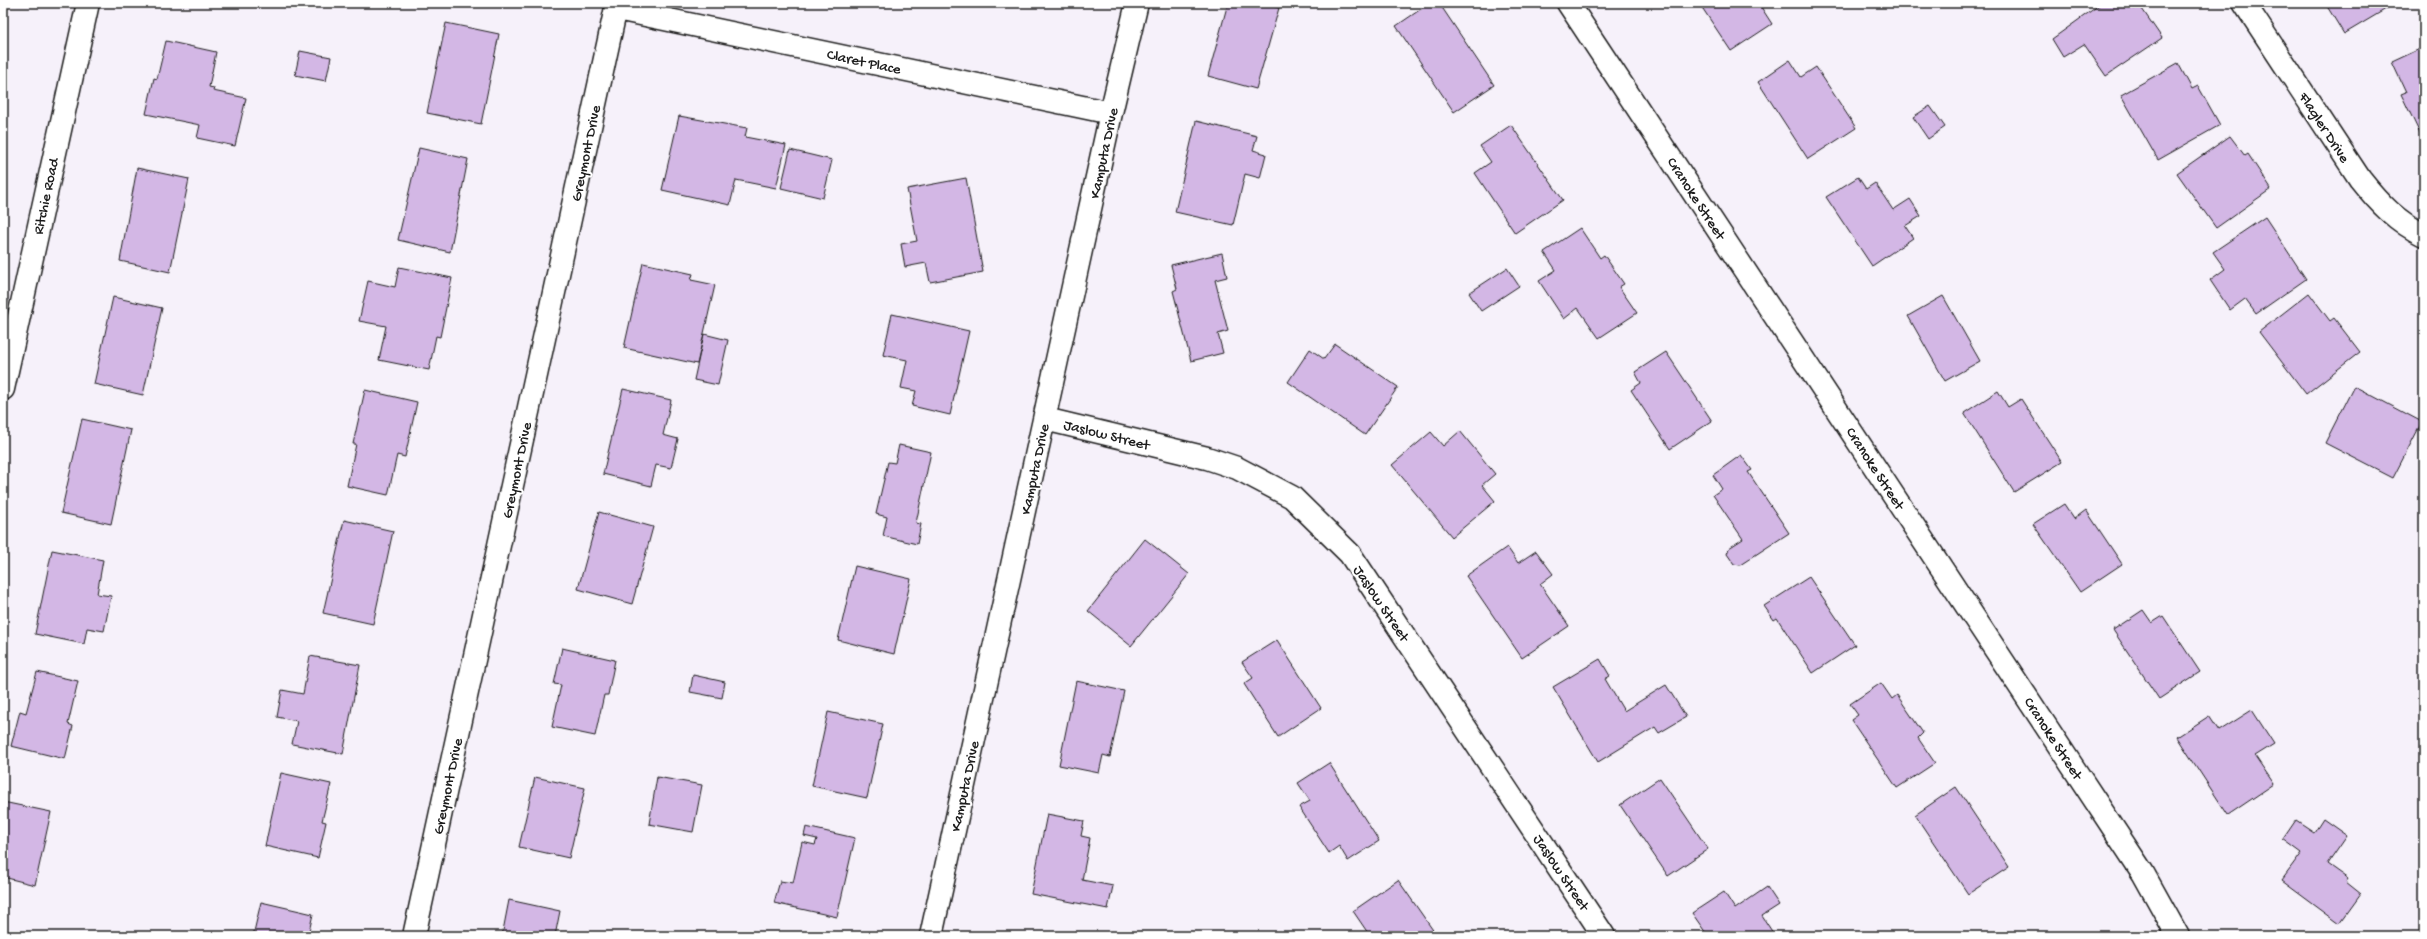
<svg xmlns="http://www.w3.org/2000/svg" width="2427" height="939" font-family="'Gochi Hand',sans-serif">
<rect width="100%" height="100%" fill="#f6f1fa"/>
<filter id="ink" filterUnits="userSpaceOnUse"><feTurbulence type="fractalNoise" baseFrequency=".025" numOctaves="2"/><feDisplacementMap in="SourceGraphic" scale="8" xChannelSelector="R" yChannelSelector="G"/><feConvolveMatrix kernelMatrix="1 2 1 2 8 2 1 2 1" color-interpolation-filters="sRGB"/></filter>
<g filter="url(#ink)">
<path fill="#d3b7e5" stroke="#1c1c1c" d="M1228 3H1263L1279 8 1256 89 1208 76Z
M1430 3H1439L1494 85 1454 112 1396 26Z
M1699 3H1766L1761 7 1772 24 1731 51Z
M2102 3H2130L2134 9 2140 6 2162 38 2106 76 2084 44 2063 57 2052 39Z
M2325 3H2396L2344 34Z
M446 23 499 34 481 124 427 113Z
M166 41 216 52 209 87 214 88 213 91 246 98 235 146 197 138 200 125 146 114 154 78 157 79Z
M2424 47V142L2401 94 2406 92 2392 62Z
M300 51 331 57 326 81 295 75Z
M1790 60 1801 77 1816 67 1856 128 1808 159 1758 82Z
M2178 63 2192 89 2198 86 2220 125 2158 160 2121 95Z
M1930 106 1945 127 1928 139 1913 117Z
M679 116 747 128 745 137 786 145 776 188 736 180 730 205 662 190Z
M1196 121 1257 136 1253 150 1266 154 1260 178 1245 174 1233 225 1175 212Z
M1511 125 1563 200 1515 233 1475 173 1491 162 1480 146Z
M2230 136 2245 156 2248 154 2271 189 2216 228 2177 173Z
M419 148 468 159 450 252 398 240Z
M790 150 832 160 823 198 781 188Z
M137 168 189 179 170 272 120 261Z
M1858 177 1866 189 1875 183 1893 210 1910 199 1921 216 1905 226 1913 238 1872 266 1826 197Z
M966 178 983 272 930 282 926 263 905 267 901 244 917 241 907 189Z
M2265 217 2306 279 2256 314 2245 299 2230 310 2210 280 2225 269 2213 252Z
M1580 228 1600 258 1604 255 1624 284 1619 287 1637 313 1599 338 1578 308 1564 319 1539 281 1556 270 1544 252Z
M1222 253 1227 277 1215 280 1228 331 1218 334 1223 353 1191 361 1173 291 1177 289 1171 265Z
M643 263 693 274 691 280 715 285 697 364 624 348Z
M399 267 452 278 440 337 436 336 429 370 379 360 386 326 359 321 368 281 395 287Z
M1507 268 1519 286 1481 311 1469 293Z
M2309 293 2330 321 2334 318 2360 352 2306 394 2259 332Z
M1943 296 1980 361 1945 381 1908 316Z
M113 297 162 308 143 395 94 384Z
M892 314 969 331 950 415 912 406 916 391 901 388 907 360 883 355Z
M704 334 728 340 718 385 694 380Z
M1335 344 1398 387 1365 435 1288 382 1310 349 1324 359Z
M1666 352 1712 421 1670 449 1631 390 1641 383 1635 372Z
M2354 386 2422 422 2393 478 2325 443Z
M623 389 671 400 663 435 678 439 671 468 656 465 651 486 603 474Z
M365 390 417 402 405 457 397 455 388 495 347 486 356 444H353Z
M1998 391 2008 407 2021 399 2062 462 2014 492 1964 413Z
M82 419 131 430 111 524 61 513Z
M1460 431 1495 474 1482 485 1495 501 1452 537 1392 465 1431 432 1443 446Z
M899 445 931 452 916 523 921 524 917 544 883 536 887 517 876 514 888 462 895 463Z
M1741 455 1752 470 1748 472 1789 533 1740 565 1734 564 1727 554 1729 548 1743 539 1713 495 1722 489 1713 475Z
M2064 504 2074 519 2086 510 2122 564 2080 592 2033 524Z
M599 512 653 527 632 604 578 589Z
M344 520 393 531 373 624 323 613Z
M1145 539 1189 574 1131 646 1088 611Z
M1507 547 1518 563 1536 551 1553 574 1540 584 1569 626 1522 658 1466 576Z
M52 550 103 560 97 594 111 596 104 631 87 628 84 644 35 634Z
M855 566 911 579 894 654 838 640Z
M1809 577 1855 645 1813 673 1777 618 1774 620 1764 606Z
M2143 610 2152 623 2163 616 2200 672 2159 699 2113 630Z
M1277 640 1321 708 1278 737 1244 684 1253 678 1242 662Z
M562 648 615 660 608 695H604L595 736 552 727 561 685 554 684Z
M310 656 360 665 343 754 292 744 297 721 277 717 282 690 303 694Z
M1600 659 1610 676 1605 679 1624 711 1666 685 1686 717 1659 733 1655 727 1598 762 1553 687Z
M37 672 78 681 68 724 73 726 65 759 11 746 20 711 26 713Z
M693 675 725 682 722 698 690 692Z
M1076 681 1124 691 1110 757 1103 755 1099 773 1059 765Z
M1881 683 1892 699 1897 695 1923 733 1918 738 1935 763 1897 788 1851 720 1858 715 1850 704Z
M2252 710 2274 744 2255 756 2274 784 2228 815 2177 737 2209 716 2219 731Z
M828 712 883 724 867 798 812 786Z
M1329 763 1379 841 1348 861 1339 846 1329 853 1299 807 1310 801 1298 783Z
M281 773 331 784 322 821 326 822 318 858 265 846Z
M535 777 585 788 569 858 519 847Z
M657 777 702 785 693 832 649 824Z
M1660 778 1708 849 1668 876 1620 805Z
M1956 787 2009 867 1968 894 1915 815Z
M3 802 51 812 35 885 3 877Z
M1047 814 1084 821 1081 836 1090 838 1082 880 1113 886 1108 909 1031 894Z
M2323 818 2347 835 2327 864 2348 879 2346 882 2361 894 2340 923 2282 880 2302 853 2283 839 2296 820 2314 832Z
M806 827 855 838 837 917 774 903 780 881 793 883 802 842 815 845 817 839 804 836Z
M1398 880 1437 936H1370L1353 911Z
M1767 887 1779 905 1762 916 1775 936H1708L1692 913 1724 892 1735 909Z
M509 900 560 911 555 936H502Z
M261 902 313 914 308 936H253Z"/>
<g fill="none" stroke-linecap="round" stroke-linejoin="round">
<g stroke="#1c1c1c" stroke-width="25">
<path id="minor" d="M1568 3 2143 873 2178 936
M2244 3 2360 179C2379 203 2397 222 2424 235
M617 9 1111 113
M3 389 88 3
M1045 419 1207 458 1237 468 1292 497 1350 554 1604 936
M414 936 617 3
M931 936 1111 113 1137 3"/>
</g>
<use href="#minor" stroke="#fff" stroke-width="22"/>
</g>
</g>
<g text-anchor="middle" stroke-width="4" stroke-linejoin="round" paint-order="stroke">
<g font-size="15" fill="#1c1c1c" stroke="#fff">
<text transform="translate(864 61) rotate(12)" y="5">Claret Place</text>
<text transform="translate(2325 127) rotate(57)" y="5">Flagler Drive</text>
<text transform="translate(585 153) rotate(-78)" y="5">Greymont Drive</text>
<text transform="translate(1103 153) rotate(-78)" y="5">Kamputa Drive</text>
<text transform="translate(45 196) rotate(-78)" y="5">Ritchie Road</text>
<text transform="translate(1697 198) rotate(57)" y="5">Cranoke Street</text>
<text transform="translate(1107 434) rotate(14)" y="5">Jaslow Street</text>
<text transform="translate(1876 468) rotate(57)" y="5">Cranoke Street</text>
<text transform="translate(1034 469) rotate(-78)" y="5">Kamputa Drive</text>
<text transform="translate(516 470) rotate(-78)" y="5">Greymont Drive</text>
<text transform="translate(1382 603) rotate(56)" y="5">Jaslow Street</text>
<text transform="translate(2054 738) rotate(57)" y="5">Cranoke Street</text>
<text transform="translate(447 786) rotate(-78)" y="5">Greymont Drive</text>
<text transform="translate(964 786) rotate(-78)" y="5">Kamputa Drive</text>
<text transform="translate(1562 872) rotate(56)" y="5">Jaslow Street</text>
</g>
</g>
<rect width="2427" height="939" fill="none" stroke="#fff" stroke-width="16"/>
<rect x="8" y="8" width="2411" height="923" fill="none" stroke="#1c1c1c" stroke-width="1.5" filter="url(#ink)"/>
</svg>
